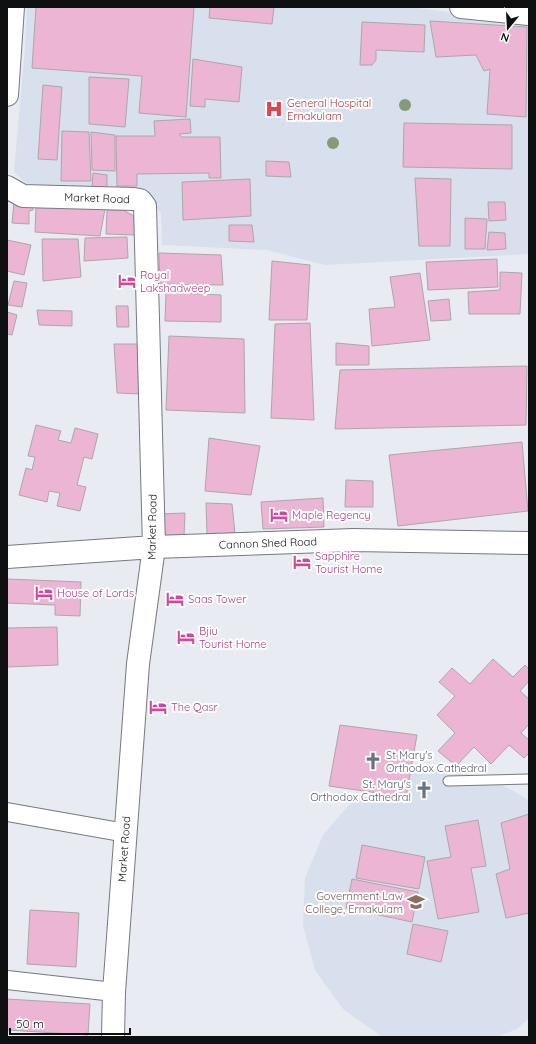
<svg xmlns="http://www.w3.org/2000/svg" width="536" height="1044" font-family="Quicksand,sans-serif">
<rect width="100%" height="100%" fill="#e8ebf2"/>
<path fill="#d8dfed" d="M27 7H409L529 22V254L325 265 267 250 162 245 161 213 141 191 29 186 14 172 25 47Z
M453 771 491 779 524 797 529 801V1018L517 1029 497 1037H386L381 1036 343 1009 315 970 303 925 305 878 323 835 348 806 379 785 415 773Z"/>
<path fill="#edb5d4" stroke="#ada6a9" d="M36 7H194L186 117 139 113 142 76 32 68Z
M210 7H274L272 24 209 18Z
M430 21 527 27 526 117 487 114 490 69 484 71 476 55 436 57Z
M362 22 425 25 424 52 376 50V60L372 65H360Z
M193 59 242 67 239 102 205 99V107L190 106Z
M89 77 129 79 125 127 89 124Z
M43 85 62 87 57 160 38 159Z
M190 119 191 133 179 134 182 137H220L221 178H209V173L137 174V186H117L116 136H155L154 121Z
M404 123 512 125V169L403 167Z
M62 131 89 132 91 181H61Z
M91 132 115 135V171L92 170Z
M266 161 289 162 291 177 266 176Z
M93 173 107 175V189L92 188Z
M415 178 451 179 450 246H419Z
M250 179 251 216 183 220 182 182Z
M14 202 32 203 33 210 29 211V224L12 223Z
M488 202H505L506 220 489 221Z
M36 206 105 209 100 236 35 232Z
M107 210H123L134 216 135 235 106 234Z
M465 218 487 219 485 249H465Z
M229 225H252L254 242 229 241Z
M489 232 505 233 506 249 487 250Z
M127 237 128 258 84 261 85 238Z
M42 239H78L81 277 43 281Z
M7 240 31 245 24 275 7 271Z
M159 253 221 255 223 285 160 284Z
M497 259 498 287 428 290 426 262Z
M272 261 310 265 307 320H269Z
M500 272 522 273 520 314H469L468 292 500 290Z
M420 273 430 340 372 346 369 309 395 307 390 277Z
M14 281 27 283 22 307 8 305Z
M166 292 221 295V322L165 321Z
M449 299 451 320 431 321 428 301Z
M116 306H128L129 327H117Z
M37 310 72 311V326L39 325Z
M7 312 17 315 12 335 7 334Z
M310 323 314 420 271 418 275 324Z
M169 336 244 339 245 413 166 410Z
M336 343 369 346V365H336Z
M114 344H139L141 394 117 393Z
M527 366 526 425 335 429 340 370Z
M36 425 61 431 58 440 71 443 75 428 98 434 92 459 84 457 77 485 86 487 80 511 57 506 60 493 49 491 47 502 19 495 26 468 32 470 35 457 28 456Z
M209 438 260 446 251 495 205 491Z
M522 442 528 511 398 526 389 455Z
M346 480 373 481V507H345Z
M323 498 324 527 263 529 261 502Z
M206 503 232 504 235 533 207 535Z
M185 513 184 537 157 538 159 514Z
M7 579 81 582 80 616 55 615V605L7 603Z
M57 627 58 665 7 667V628Z
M493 659 513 677 525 665 529 669V681L520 691 529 699V724L521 733 529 740V753L524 758 509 745 491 764 474 747 456 766 438 751 455 733 437 715 455 696 439 682 452 668 470 684Z
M340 725 417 735 406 797 329 786Z
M529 814V913L506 918 496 874 510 869 501 823Z
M478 820 486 866 471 868 479 912 438 919 427 861 451 857 445 826Z
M362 845 425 857 419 889 356 878Z
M352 879 418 892 412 922 346 908Z
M30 910 79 913 76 967 27 964Z
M413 924 448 931 441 962 407 954Z
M7 999 90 1004 88 1035 7 1030Z"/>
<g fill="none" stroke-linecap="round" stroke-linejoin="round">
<g stroke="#76797f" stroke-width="11">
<path id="service" d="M448 781 529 779"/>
</g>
<g stroke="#76797f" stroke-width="20">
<path id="minor" d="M7 812 126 833
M7 980 114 992"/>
</g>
<g stroke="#76797f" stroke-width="24">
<path id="tertiary" d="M461 7 529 14
M7 95 13 7
M7 187 23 196 134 199 140 200 145 206 154 547 138 664 114 992 113 1037
M7 557 154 547 354 540 529 543"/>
</g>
<use href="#service" stroke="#fff" stroke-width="9"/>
<use href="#minor" stroke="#fff" stroke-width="18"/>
<use href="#tertiary" stroke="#fff" stroke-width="22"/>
</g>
<g fill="#859a77">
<circle cx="405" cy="105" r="6"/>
<circle cx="333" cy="143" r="6"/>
</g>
<defs>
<g id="hospital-bare" transform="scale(1.38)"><path d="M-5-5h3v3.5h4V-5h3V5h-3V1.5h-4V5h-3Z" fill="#e0444e" stroke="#fff" stroke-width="2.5" paint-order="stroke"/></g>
<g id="hotel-bare" transform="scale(1.38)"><path d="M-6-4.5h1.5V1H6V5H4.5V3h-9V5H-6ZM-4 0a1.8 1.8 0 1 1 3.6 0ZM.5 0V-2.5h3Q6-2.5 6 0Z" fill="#d1479c" stroke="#fff" stroke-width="2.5" paint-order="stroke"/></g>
<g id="church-bare" transform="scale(1.38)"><path d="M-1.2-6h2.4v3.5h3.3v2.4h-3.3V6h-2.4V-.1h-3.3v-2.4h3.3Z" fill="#6b7280" stroke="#fff" stroke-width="2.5" paint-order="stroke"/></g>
<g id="university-bare" transform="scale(1.38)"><path d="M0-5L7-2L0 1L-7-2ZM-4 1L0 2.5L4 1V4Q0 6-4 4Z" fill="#8d6e63" stroke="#fff" stroke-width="2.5" paint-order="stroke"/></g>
</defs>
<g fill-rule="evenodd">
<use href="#hospital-bare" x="274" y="109"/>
<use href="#hotel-bare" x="127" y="281"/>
<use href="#hotel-bare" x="279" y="515"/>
<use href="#hotel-bare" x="302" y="562"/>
<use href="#hotel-bare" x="44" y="593"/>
<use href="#hotel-bare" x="175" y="599"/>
<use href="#hotel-bare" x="186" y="637"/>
<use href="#hotel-bare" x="158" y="707"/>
<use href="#church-bare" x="373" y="761"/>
<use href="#church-bare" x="424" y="790"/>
<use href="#university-bare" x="416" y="902"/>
</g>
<g text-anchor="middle" stroke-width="4" stroke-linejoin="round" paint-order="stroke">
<g font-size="11" fill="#be3a42" stroke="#fff" text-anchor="start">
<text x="287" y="107">General Hospital<tspan x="287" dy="13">Ernakulam</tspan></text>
</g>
<g font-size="11" fill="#0d0f11" stroke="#fff">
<text transform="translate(97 198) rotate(2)" y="4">Market Road</text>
<text transform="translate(152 527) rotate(-89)" y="4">Market Road</text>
<text transform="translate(268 543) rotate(-2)" y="4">Cannon Shed Road</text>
<text transform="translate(124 849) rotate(-86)" y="4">Market Road</text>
</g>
<g font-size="11" fill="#b23c85" stroke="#fff" text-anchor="start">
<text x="140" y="279">Royal<tspan x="140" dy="13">Lakshadweep</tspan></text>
<text x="292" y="519">Maple Regency</text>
<text x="315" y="560">Sapphire<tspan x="315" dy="13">Tourist Home</tspan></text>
<text x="57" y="597">House of Lords</text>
<text x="188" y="603">Saas Tower</text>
<text x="199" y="635">Bjiu<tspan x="199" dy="13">Tourist Home</tspan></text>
<text x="171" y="711">The Qasr</text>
</g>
<g font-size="11" fill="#5b616d" stroke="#fff" text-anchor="start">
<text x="386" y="759">St Mary's<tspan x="386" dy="13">Orthodox Cathedral</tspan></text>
<text x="411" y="788" text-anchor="end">St. Mary's<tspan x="411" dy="13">Orthodox Cathedral</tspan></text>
</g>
<g font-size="11" fill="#785e54" stroke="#fff" text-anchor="end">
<text x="403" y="900">Government Law<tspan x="403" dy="13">College, Ernakulam</tspan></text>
</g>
</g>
<rect width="536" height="1044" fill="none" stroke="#0d0f11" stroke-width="16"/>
<g transform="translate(508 28) rotate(198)" stroke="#ffffff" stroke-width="3" paint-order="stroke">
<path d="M0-3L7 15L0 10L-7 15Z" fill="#0d0f11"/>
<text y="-6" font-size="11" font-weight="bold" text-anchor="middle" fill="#0d0f11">N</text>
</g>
<path d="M10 1028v6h120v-6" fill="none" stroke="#0d0f11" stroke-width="2"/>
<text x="16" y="1028" font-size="12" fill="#0d0f11" stroke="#ffffff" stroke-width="3" paint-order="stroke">50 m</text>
</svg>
